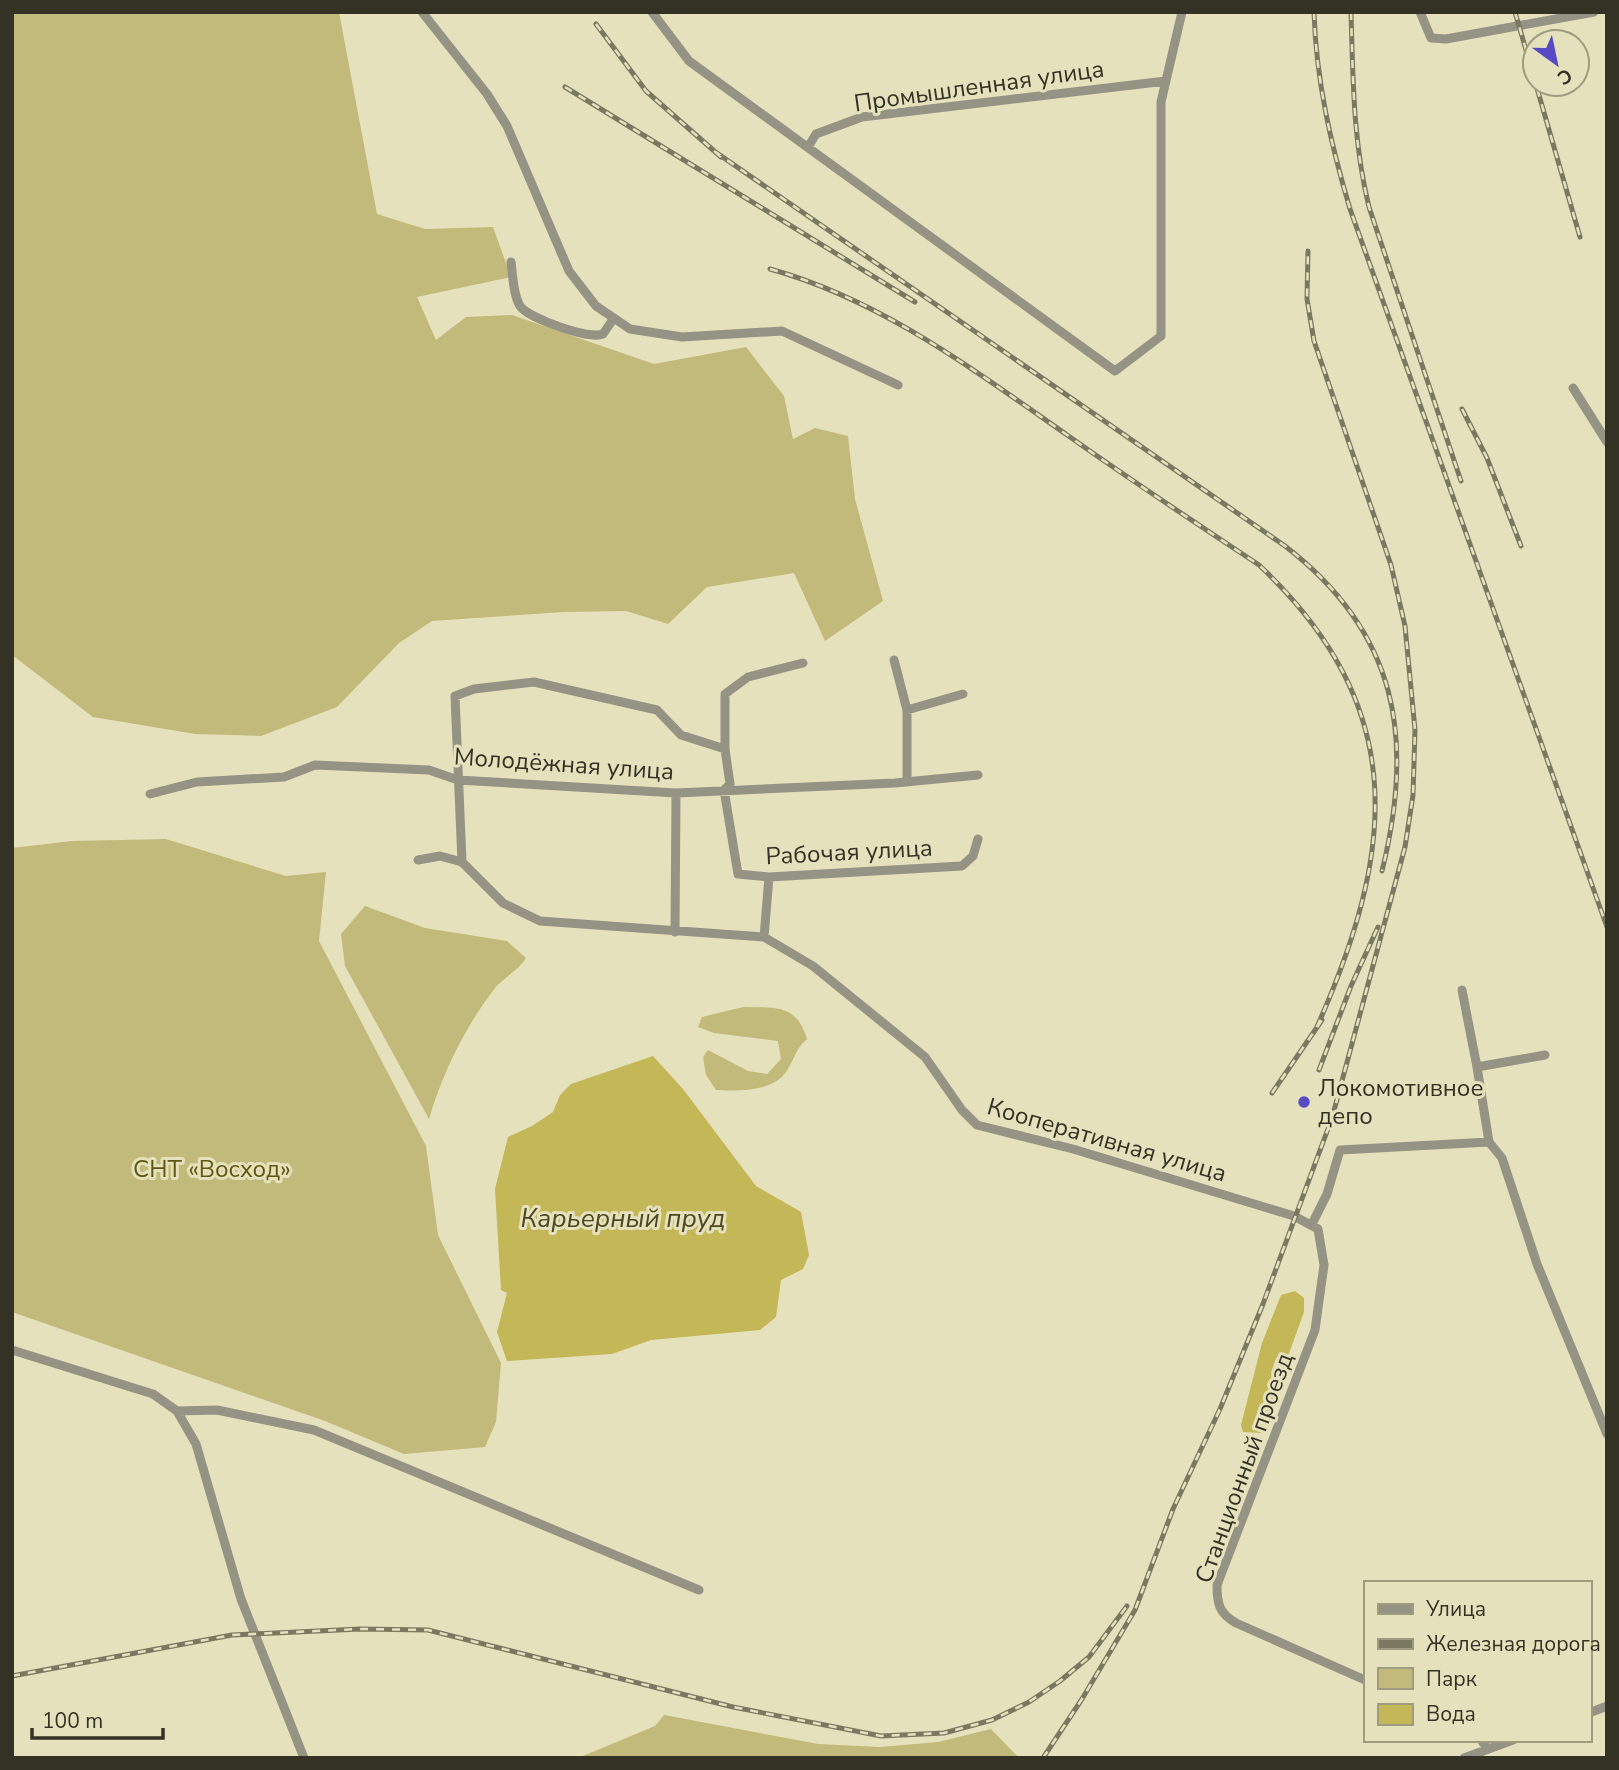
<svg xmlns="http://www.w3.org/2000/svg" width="1619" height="1770" font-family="'Nunito Sans',sans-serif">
<rect width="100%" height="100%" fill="#e5e1bc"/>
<path fill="#c2ba7a" d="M12 12H339L377 214 425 229 493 227 511 277 417 297 436 340 466 317 512 315 654 364 746 347 784 396 793 439 815 428 848 436 855 499 883 601 825 641 794 573 707 587 668 624 626 611 564 612 432 621 399 643 337 707 261 736 195 734 93 717 12 655Z
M166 839 286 876 326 872 319 941 426 1146 438 1235 501 1363 496 1422 485 1447 404 1454 325 1421 12 1312V848L72 841Z
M365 906 425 928 507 941 526 958C518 971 504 977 495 988 466 1025 442 1074 429 1119L345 966 341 934Z
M743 1007C775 1008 796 1003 807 1039 796 1048 794 1060 786 1072 773 1092 737 1091 716 1090L706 1075 703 1057 708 1050 748 1071 767 1074 781 1059 778 1041 714 1033 698 1027 702 1017Z
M664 1715 818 1744 880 1747 938 1742 991 1729 1019 1758H578L655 1726Z"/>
<path fill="#c3b757" d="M653 1056 683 1089 756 1186 801 1212 809 1255 803 1269 781 1280 776 1317 760 1330 651 1340 612 1354 507 1361 497 1332 507 1293 501 1290 495 1189 508 1137 532 1126 553 1112 560 1095 571 1084Z
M1295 1291 1304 1298V1312L1287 1359 1276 1358 1271 1373 1283 1378 1262 1433 1243 1432 1241 1425 1262 1343 1281 1295Z"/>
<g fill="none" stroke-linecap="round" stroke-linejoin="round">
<path stroke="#959384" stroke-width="9" d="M422 12 487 94 507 126 569 271 596 306 630 329 682 337 782 331 898 385
M652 12 689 61 1115 371 1161 336V102L1182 12
M1420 12 1431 38 1446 39 1594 12
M808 147 816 134 862 117 1166 81
M511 262C513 276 513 294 520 306 528 318 589 340 603 334L614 318
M1573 388 1607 442
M894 660 907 710V780
M803 663 748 677 725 694V749L730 784 724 790 738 874 769 877 962 866 973 856 978 839
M907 710 963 694
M150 794 197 782 284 777 315 765 429 770 458 780 676 793 895 783 978 775
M418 860 440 856 462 862 503 903 540 921 764 937 813 966 925 1057 962 1110 977 1125 1073 1149 1294 1216 1318 1229 1324 1265 1315 1330 1217 1585C1217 1604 1219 1613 1236 1623L1365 1680
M462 862 455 696 474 689 534 682 657 710 681 735 725 749
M675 932 676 793
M764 937 769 877
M1462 990 1477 1067
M1545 1055 1477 1067 1489 1142 1502 1158 1537 1264 1607 1434
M1312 1224 1327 1194 1340 1150 1489 1142
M12 1350 153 1394 177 1411 196 1444 241 1599 304 1758
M177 1411 217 1410 314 1430 699 1590
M1589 1713 1607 1706
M1481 1740 1488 1749
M1464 1758 1513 1740"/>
<g stroke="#7b7861" stroke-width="5">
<path id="rail" d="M1314 12C1316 80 1331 145 1350 209L1607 927
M1351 12C1353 79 1353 142 1369 207L1461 481
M1515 12 1580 237
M596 24 646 91 721 157
M565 87 915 302
M714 151 1285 546C1398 633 1415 738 1382 871
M770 269C882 300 975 371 1070 437 1132 481 1196 523 1259 565 1412 709 1395 852 1316 1029
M1462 409 1487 458 1521 546
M1319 1070 1351 986 1378 927
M1272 1093 1322 1020
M12 1676 232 1635 360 1629 428 1630 733 1707 881 1736 944 1733 992 1720 1029 1702 1060 1681 1089 1657 1127 1606
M1043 1758 1082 1699 1135 1610 1173 1509 1220 1409 1263 1304 1332 1118 1405 847 1413 795 1415 730 1405 626 1391 565 1314 341 1307 299 1308 251"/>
</g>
<use href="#rail" stroke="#e5e1bc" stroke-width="2.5" stroke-dasharray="8" stroke-linecap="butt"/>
</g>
<circle fill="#564bc2" stroke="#e5e1bc" stroke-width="2.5" cx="1304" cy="1102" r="7"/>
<g text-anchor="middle" stroke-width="6" stroke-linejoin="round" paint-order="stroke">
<g font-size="24" fill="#343224" stroke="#e5e1bc">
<text transform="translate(979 86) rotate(-8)" y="8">Промышленная улица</text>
<text transform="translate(564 764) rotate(4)" y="8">Молодёжная улица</text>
<text transform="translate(849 852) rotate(-3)" y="8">Рабочая улица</text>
<text transform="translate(1107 1140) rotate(16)" y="8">Кооперативная улица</text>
<text transform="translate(1244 1468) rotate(-70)" y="8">Станционный проезд</text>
</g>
<g font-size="24" fill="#343224" stroke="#e5e1bc" text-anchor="start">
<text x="1318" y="1096">Локомотивное<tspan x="1318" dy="28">депо</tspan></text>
</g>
<g font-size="24" fill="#60580e" stroke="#e5e1bc">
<text x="212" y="1177">СНТ «Восход»</text>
</g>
<g font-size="26" font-style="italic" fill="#4d4820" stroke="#e5e1bc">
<text x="623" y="1227">Карьерный пруд</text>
</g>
</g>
<rect width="1619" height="1770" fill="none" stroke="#343224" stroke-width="28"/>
<rect x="1364" y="1581" width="228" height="161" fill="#e5e1bc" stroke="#9e9b7f" stroke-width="2"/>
<rect x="1378" y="1604" width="35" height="10" fill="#959384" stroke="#9e9b7f" stroke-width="2"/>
<text x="1426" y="1616" font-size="21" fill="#343224">Улица</text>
<rect x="1378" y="1639" width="35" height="10" fill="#7b7861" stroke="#9e9b7f" stroke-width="2"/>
<text x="1426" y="1651" font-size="21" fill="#343224">Железная дорога</text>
<rect x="1378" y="1668" width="35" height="21" fill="#c2ba7a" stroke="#9e9b7f" stroke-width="2"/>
<text x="1426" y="1686" font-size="21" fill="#343224">Парк</text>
<rect x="1378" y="1704" width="35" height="21" fill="#c3b757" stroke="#9e9b7f" stroke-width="2"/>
<text x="1426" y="1721" font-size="21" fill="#343224">Вода</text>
<g transform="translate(1556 63) rotate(147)"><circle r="33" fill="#e5e1bc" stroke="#9e9b7f" stroke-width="2"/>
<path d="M0-5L12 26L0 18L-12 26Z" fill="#564bc2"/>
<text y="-10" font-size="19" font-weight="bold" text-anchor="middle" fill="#343224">С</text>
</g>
<path d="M32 1728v10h131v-10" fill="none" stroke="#343224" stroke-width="3.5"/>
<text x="42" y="1728" font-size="21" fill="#343224" stroke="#e5e1bc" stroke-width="5" paint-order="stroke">100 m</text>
</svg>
